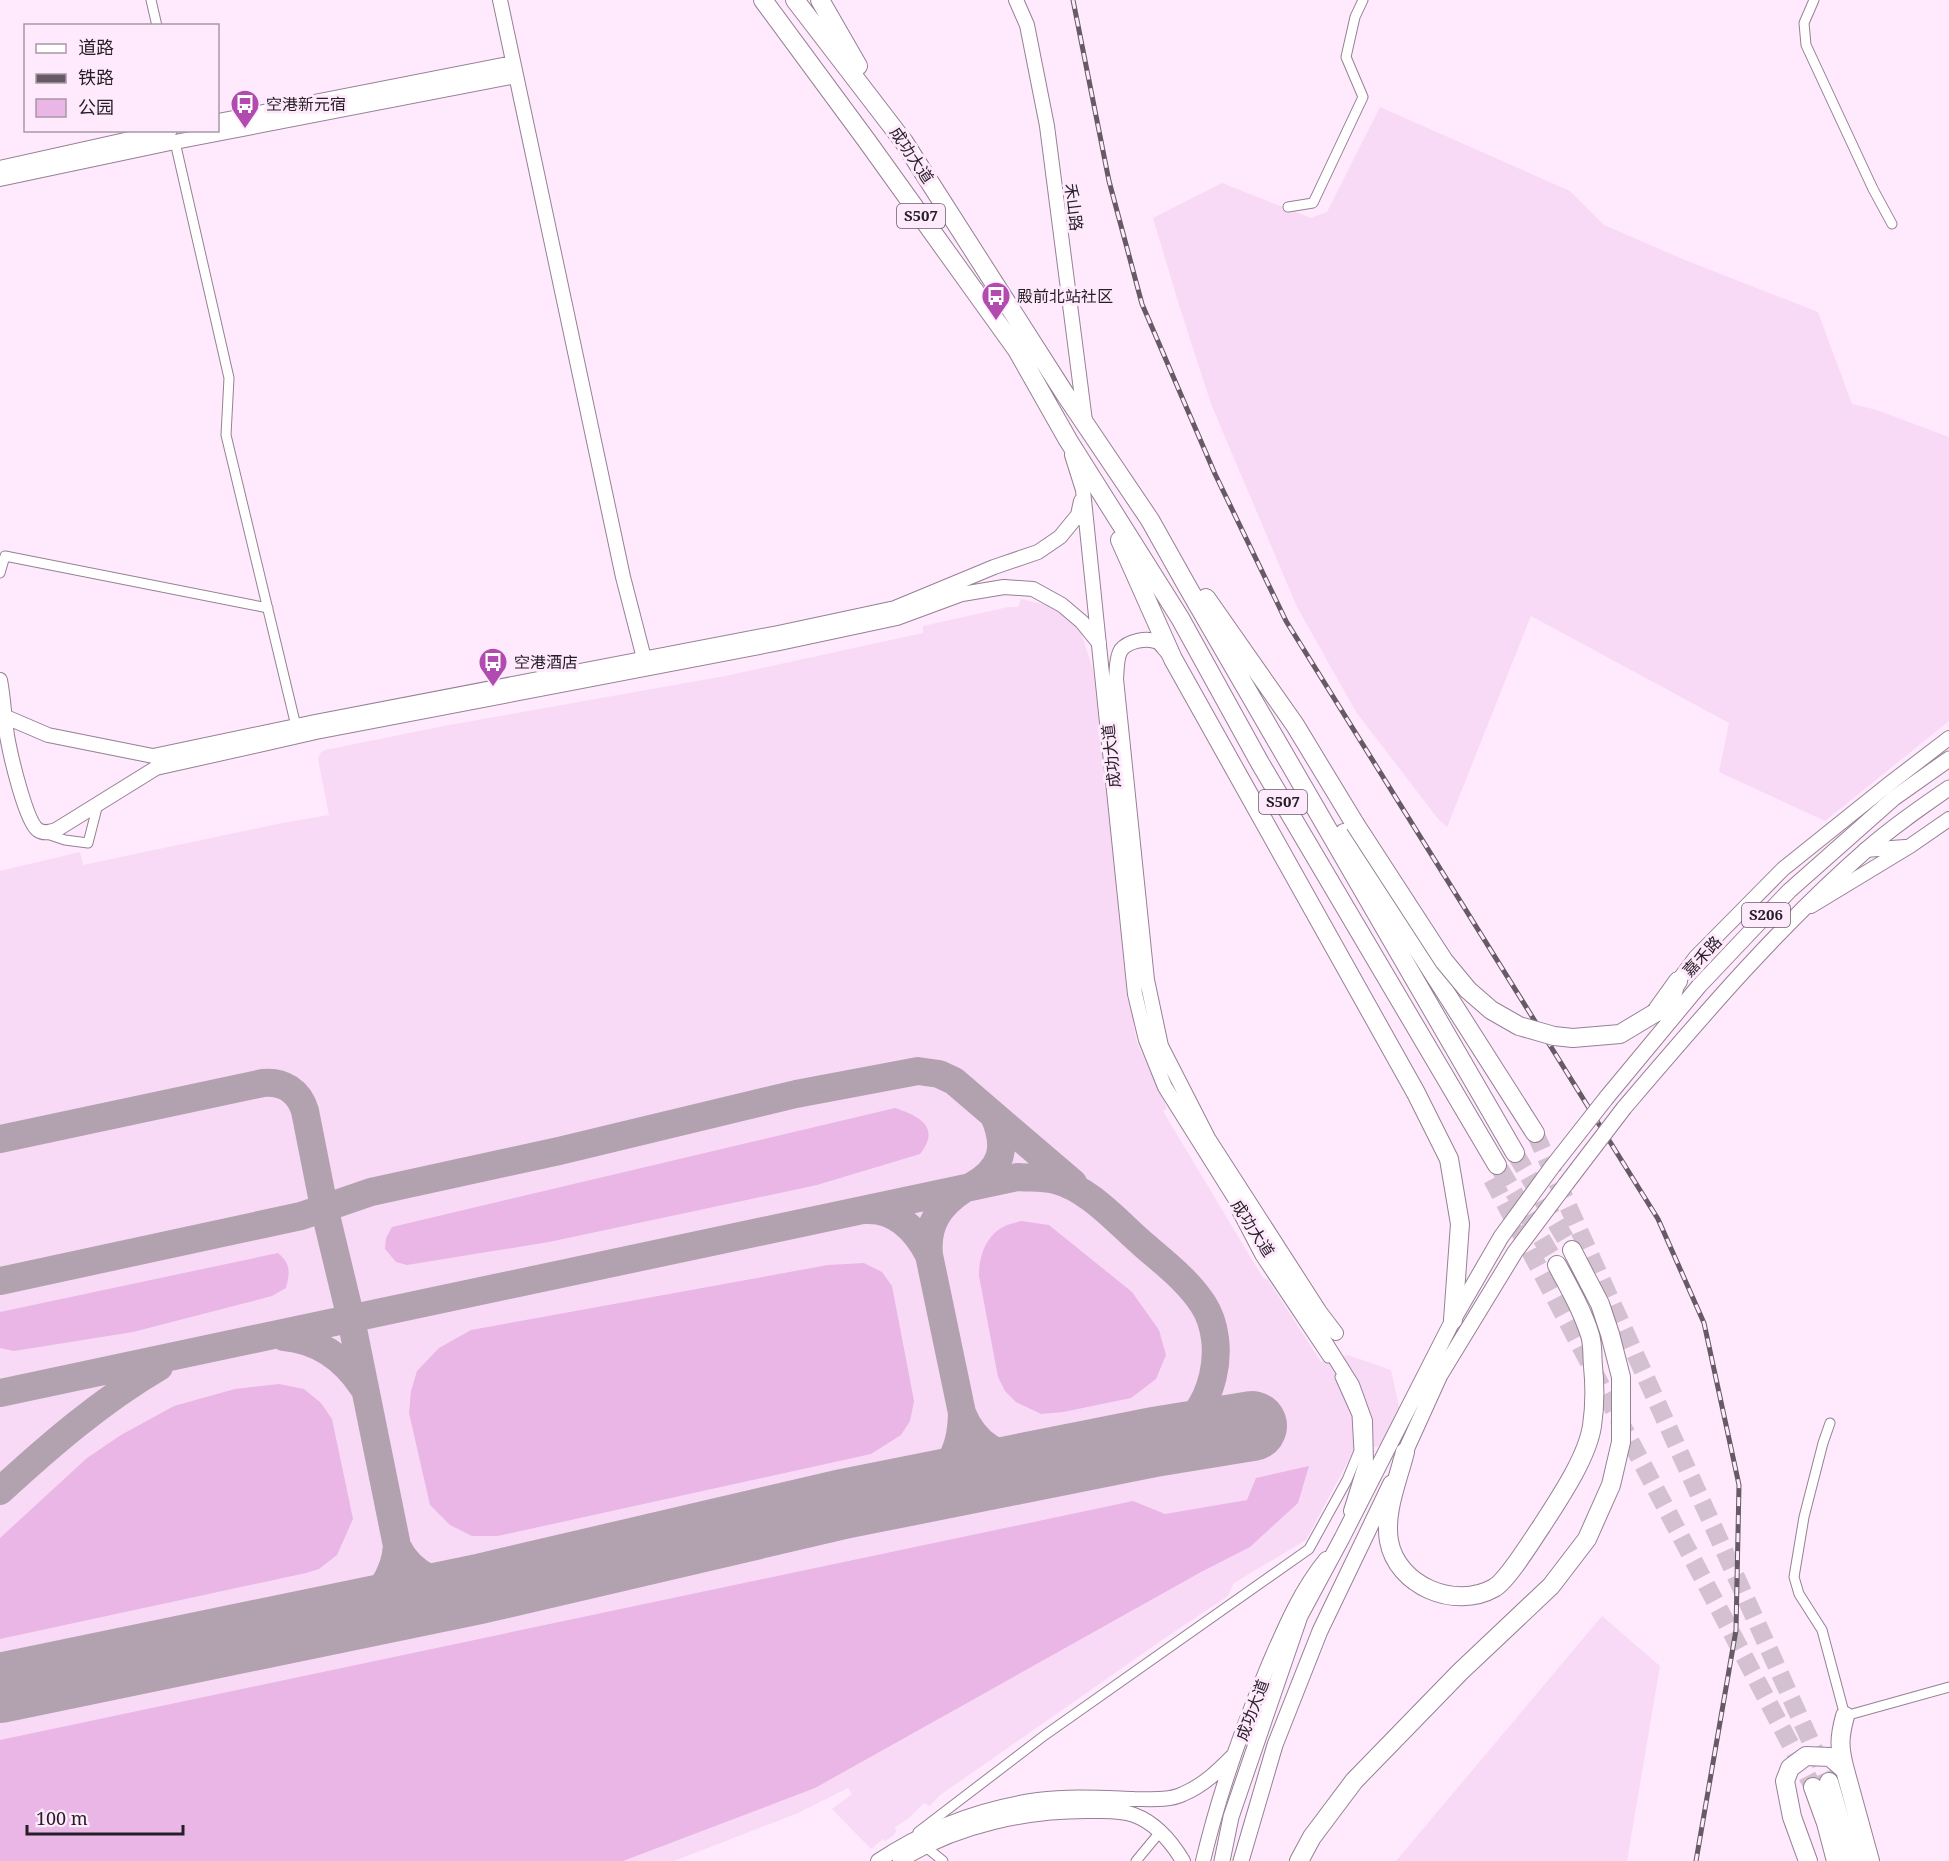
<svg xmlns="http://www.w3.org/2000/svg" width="1949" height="1861" font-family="'Noto Serif','Noto Sans SC',serif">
<rect width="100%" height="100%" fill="#feeafc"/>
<path fill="#f9daf6" d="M1380 107 1570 191 1604 225 1685 260 1818 312 1852 404 1877 410 1949 437V721L1825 821 1719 772 1729 723 1531 616 1447 827 1439 820 1356 712 1297 607 1211 404 1179 305 1153 218 1222 183 1311 218 1327 212Z
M1021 599 1047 605 1075 624 1081 633 1093 669 1134 1025 1137 1043 1167 1108 1163 1111 1263 1278 1268 1280 1321 1362 1348 1355 1391 1370 1401 1416 1388 1444 1353 1452 1306 1540 1234 1583 1228 1596 1162 1640 939 1796 930 1806 924 1803 908 1819 895 1827 896 1832 893 1836 885 1841 883 1839 871 1849 832 1809 852 1794 848 1788 798 1813 674 1861H0V871L80 852 83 865 282 823 329 815 318 759 321 752 325 750 444 726 725 676 923 633V626L1008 607H1018Z
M1602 1616 1660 1666 1627 1861H1396Z"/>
<path fill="#e9b6e5" d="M895 1108C920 1116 941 1128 920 1154L817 1185 549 1242 407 1265 396 1262 385 1249 386 1238 392 1227Z
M1021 1221 1049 1225 1132 1292 1159 1330 1166 1355 1156 1379 1131 1398 1063 1412 1041 1414 1016 1402 1005 1391 998 1377 979 1276C979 1257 985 1237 1003 1227 1008 1224 1016 1223 1021 1221Z
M278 1253C291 1264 290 1272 286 1288L272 1296 133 1332 14 1351 0 1348V1312Z
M864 1263 882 1272 892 1286 914 1401 910 1421 901 1435 871 1454 498 1536H472L450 1525 430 1505 409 1413 411 1391 417 1371 439 1348 471 1330 828 1265Z
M279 1384 304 1389 321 1403 332 1419 353 1519 337 1555 319 1569 306 1573 0 1639V1538L87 1458 121 1435 174 1406 235 1389Z
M1309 1466 1298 1503 1250 1547 1201 1572 815 1788 623 1861H0V1740L1133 1501 1165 1514 1247 1500 1256 1478Z"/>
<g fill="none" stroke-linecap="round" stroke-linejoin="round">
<path stroke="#b2a2b0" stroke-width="28" d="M0 1139 263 1083C283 1081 299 1091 305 1111L324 1207 351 1319 397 1546
M972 1186C1002 1169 1008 1148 994 1116
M867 1210C897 1209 916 1230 929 1255
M0 1281 301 1216 371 1192 559 1151 796 1094 918 1071 939 1074 954 1081 1073 1183
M284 1337C318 1340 344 1358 363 1387
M0 1393 1018 1177C1031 1178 1043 1177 1055 1180 1090 1189 1118 1223 1145 1246 1166 1264 1188 1281 1203 1304 1229 1344 1214 1414 1170 1436 1153 1444 1131 1446 1113 1450 1059 1462 988 1477 962 1413 961 1492 905 1491 843 1504
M962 1413 929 1255C926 1225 939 1205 964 1189
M0 1491C49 1446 101 1401 159 1367
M351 1617C376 1601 395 1576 397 1546 412 1578 446 1588 479 1589"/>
<path stroke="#b2a2b0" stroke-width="70" d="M0 1688 479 1589 843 1504 1154 1442 1252 1426"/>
<path stroke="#d3c1d1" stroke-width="18" stroke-dasharray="18 9" stroke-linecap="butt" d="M1535 1133 1829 1782
M1515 1153 1572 1250
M1500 1169 1557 1265
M1492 1179 1813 1787"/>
<g stroke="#968095" stroke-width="11">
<path id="street" d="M151 0 157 26
M1814 0 1804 23 1806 45 1873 189 1892 224
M175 142 229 378 226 435 296 726
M1288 207 1313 203 1363 97 1346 57 1355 17 1363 0
M0 573 5 556 268 608
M47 834 65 840 88 843 98 804
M1237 1212 1260 1256 1328 1358
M1830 1423 1823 1443 1804 1517 1794 1577 1799 1594 1822 1630 1845 1716 1949 1687
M918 1832 1045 1735 1309 1549 1347 1480 1359 1451 1357 1415 1340 1377
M926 1847 943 1861
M1136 1861 1160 1832"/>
</g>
<g stroke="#968095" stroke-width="16">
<path id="secondary" d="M500 0 623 577 646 666
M1016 0 1027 25 1047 126 1085 421
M218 121 513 63
M0 168 170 130
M0 179 175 142 516 76
M1072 455 1083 490 1135 994 1146 1040 1165 1087 1352 1385 1365 1421 1366 1463 1351 1511
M1168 653C1165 650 1161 644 1158 642 1147 637 1128 641 1121 650 1116 658 1117 670 1116 679L1147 980 1161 1046 1208 1138 1320 1312 1336 1333
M0 680C4 700 4 721 8 741 11 757 26 822 38 830 44 834 50 832 56 830L156 768 316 732 780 643 897 618 962 594 1004 587 1033 589 1062 605 1082 622 1099 643
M6 717 48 735 153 756 315 722 778 633 895 608 994 567 1038 552 1060 537 1078 515 1081 501
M1865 850 1905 847
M1811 906 1910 846 1949 819
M1667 1024 1678 981 1696 957 1783 869 1889 784 1949 738
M878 1861C926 1829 981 1808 1038 1800 1070 1796 1102 1798 1134 1799 1149 1799 1169 1801 1183 1794 1204 1785 1218 1771 1233 1756
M900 1861C955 1825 1029 1810 1093 1811 1106 1811 1121 1810 1134 1815 1156 1823 1171 1841 1183 1861
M1203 1861C1219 1794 1242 1728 1269 1664 1285 1627 1300 1591 1326 1559"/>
</g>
<g stroke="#968095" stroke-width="17">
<path id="primary" d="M1607 1097 1699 986 1789 891 1894 798 1949 759
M1624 1108C1700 1019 1776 929 1865 851 1891 828 1920 808 1949 788
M1401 1461 1440 1375 1515 1252 1566 1184
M1222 1861 1231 1817 1300 1616 1342 1538 1453 1320 1501 1237 1552 1167
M1241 1861 1275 1745 1320 1631 1391 1483"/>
</g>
<g stroke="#968095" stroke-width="20">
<path id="highway" d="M763 0 867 141 1017 350 1068 440 1180 618 1260 763 1497 1165
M795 0 904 142 1065 394 1150 520 1187 586 1515 1153
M820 0 858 66
M1120 540 1173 659 1416 1093 1449 1159 1460 1224 1453 1320
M1206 598 1295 725 1355 824
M1344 833 1535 1133
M1655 1013 1678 981
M1405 1452C1398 1480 1384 1512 1389 1541 1397 1586 1455 1610 1494 1588 1507 1581 1532 1540 1541 1527 1559 1499 1587 1458 1592 1426 1595 1406 1595 1386 1593 1366 1592 1356 1593 1344 1590 1335 1582 1310 1569 1287 1557 1265
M1845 1716C1839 1738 1839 1747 1845 1770
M1829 1782 1852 1861
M1813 1787 1826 1823 1836 1861
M1299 1861 1312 1837 1354 1781 1460 1672 1551 1586 1587 1539 1611 1485 1621 1442V1377L1610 1334 1600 1304 1572 1250
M1808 1861 1792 1817 1785 1781 1790 1768 1806 1756 1830 1757 1845 1770 1870 1861"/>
</g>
<use href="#street" stroke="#fff" stroke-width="9"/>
<use href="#secondary" stroke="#fff" stroke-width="14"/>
<use href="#primary" stroke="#fff" stroke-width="15"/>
<use href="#highway" stroke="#fff" stroke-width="18"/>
<g stroke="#665a65" stroke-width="5">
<path id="rail" d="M1073 0 1109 181 1142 304 1215 474 1286 621 1658 1219 1704 1323 1739 1485 1736 1630 1696 1861"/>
</g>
<use href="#rail" stroke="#feeafc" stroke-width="3" stroke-dasharray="9" stroke-linecap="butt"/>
<g stroke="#968095" stroke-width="17" stroke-linecap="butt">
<path id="primary-bridge" d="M1552 1167 1607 1097
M1566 1184 1624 1108"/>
</g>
<g stroke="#968095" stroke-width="20" stroke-linecap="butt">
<path id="highway-bridge" d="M1355 824 1444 961 1468 990 1491 1010 1519 1026 1554 1036 1573 1038 1620 1034 1655 1013"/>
</g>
<use href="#primary-bridge" stroke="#fff" stroke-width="15"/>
<use href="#highway-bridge" stroke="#fff" stroke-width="18"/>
</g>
<defs>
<g id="bus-pin" transform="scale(1.5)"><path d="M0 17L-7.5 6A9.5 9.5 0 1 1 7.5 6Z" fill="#b24baf" stroke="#feeafc"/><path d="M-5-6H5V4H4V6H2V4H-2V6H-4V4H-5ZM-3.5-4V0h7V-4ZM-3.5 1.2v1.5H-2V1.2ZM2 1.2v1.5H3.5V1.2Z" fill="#fff"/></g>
</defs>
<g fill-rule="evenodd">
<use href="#bus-pin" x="245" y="104"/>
<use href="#bus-pin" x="996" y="296"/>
<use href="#bus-pin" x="493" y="662"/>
</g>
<g text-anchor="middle" stroke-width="6" stroke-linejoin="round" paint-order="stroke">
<g fill="#feeafc" stroke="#675b66" stroke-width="1.5">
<rect x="897" y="204" width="48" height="24" rx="4.5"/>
<rect x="1259" y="790" width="48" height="24" rx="4.5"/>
<rect x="1742" y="903" width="48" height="24" rx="4.5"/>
</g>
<g font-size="15" font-weight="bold" fill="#261e26">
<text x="921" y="221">S507</text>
<text x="1283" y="807">S507</text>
<text x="1766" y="920">S206</text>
</g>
<g font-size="16" fill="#261e26" stroke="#feeafc" text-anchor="start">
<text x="266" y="110">空港新元宿</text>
<text x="1017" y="302">殿前北站社区</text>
<text x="514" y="668">空港酒店</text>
</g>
<g font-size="16" fill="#261e26" stroke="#feeafc">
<text transform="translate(912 155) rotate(56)" y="6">成功大道</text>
<text transform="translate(1074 207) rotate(83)" y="6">禾山路</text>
<text transform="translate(1111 756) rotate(-96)" y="6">成功大道</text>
<text transform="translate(1702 956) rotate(-47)" y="6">嘉禾路</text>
<text transform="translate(1253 1228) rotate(57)" y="6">成功大道</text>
<text transform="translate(1252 1710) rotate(-69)" y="6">成功大道</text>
</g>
</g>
<rect x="24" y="24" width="195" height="108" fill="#feeafc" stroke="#a898a6" stroke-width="1.5"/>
<rect x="36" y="44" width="30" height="9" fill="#ffffff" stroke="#a898a6" stroke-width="1.5"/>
<text x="78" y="54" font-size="18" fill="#261e26">道路</text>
<rect x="36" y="74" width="30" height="9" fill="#665a65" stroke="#a898a6" stroke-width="1.5"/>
<text x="78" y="84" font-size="18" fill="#261e26">铁路</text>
<rect x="36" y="99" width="30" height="18" fill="#e9b6e5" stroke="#a898a6" stroke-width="1.5"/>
<text x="78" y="114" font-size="18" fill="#261e26">公园</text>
<path d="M27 1825v9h156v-9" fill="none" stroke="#261e26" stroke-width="3"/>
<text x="36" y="1825" font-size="18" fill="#261e26" stroke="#feeafc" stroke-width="4.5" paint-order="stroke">100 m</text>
</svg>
